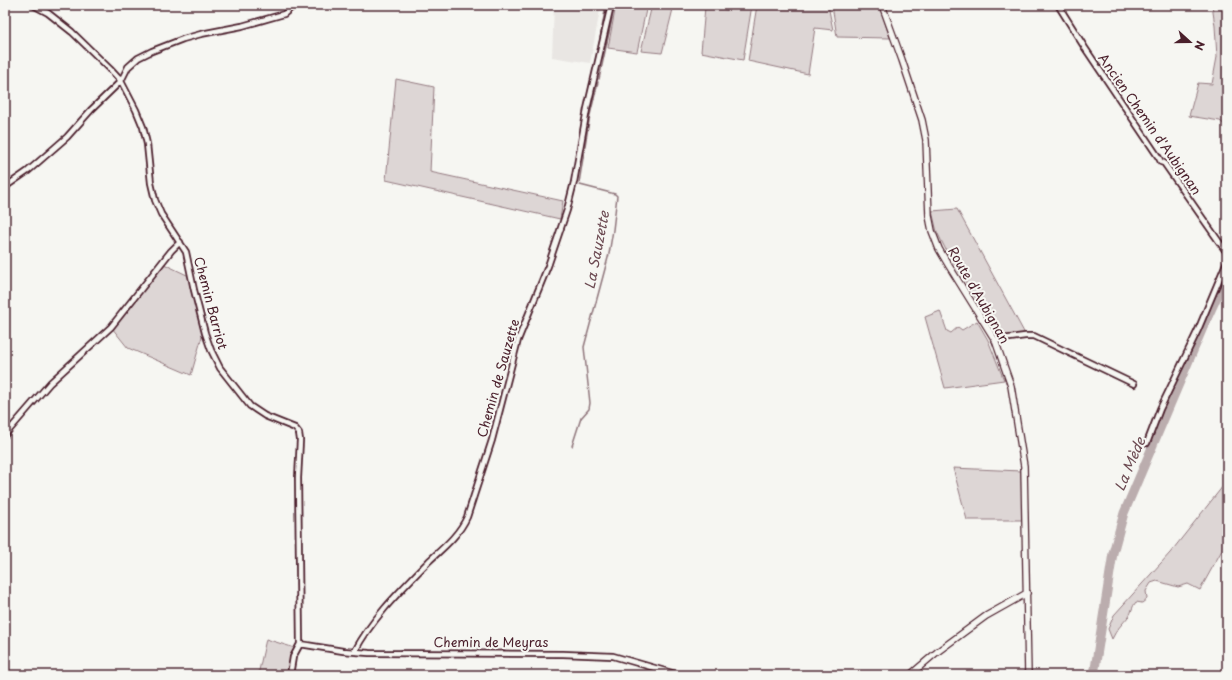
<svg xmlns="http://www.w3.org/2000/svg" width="1232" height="680" font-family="'Playpen Sans',sans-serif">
<rect width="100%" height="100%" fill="#f6f6f2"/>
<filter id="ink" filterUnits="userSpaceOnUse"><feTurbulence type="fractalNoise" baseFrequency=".025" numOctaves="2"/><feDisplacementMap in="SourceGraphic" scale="8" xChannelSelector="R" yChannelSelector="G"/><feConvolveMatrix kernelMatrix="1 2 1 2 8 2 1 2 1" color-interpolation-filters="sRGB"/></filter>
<g filter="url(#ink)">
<path fill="#e9e6e3" d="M554 5H601L590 63 552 57Z"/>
<path fill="#ddd6d5" stroke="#947a80" d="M616 5H647L637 52 608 48Z
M652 5H674L662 53 641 51Z
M728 5H752L743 60 701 52 705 7 727 10Z
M757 5H828L833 30 815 28 808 74 748 61Z
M832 5H879L890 38 837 37Z
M1212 5H1227V127L1220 121 1189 116 1198 83 1212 84 1217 57 1215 26Z
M396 79 434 87 430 172 563 201 560 219 386 180Z
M957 209 1025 334 1004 336 998 333 949 256 937 232 932 211Z
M164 264 189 276 203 333 191 375 128 348 112 328Z
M940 311 947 331 951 333 958 327 962 330 977 321 988 340 1004 380 945 388 925 317Z
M953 468 1021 471 1022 520H967Z
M1227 481V541L1200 590 1188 584 1178 587 1157 581 1151 583 1146 591 1147 599 1142 603 1136 602C1132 606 1132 612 1129 616 1122 624 1116 630 1112 639L1108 629 1114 615 1170 553Z
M266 639 295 648 291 656 287 675H258Z"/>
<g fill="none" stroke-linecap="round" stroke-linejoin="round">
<path stroke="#8e747a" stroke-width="1.5" d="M598 51 606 5
M599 79 615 5
M572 446 581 418 589 409 590 403 584 347 609 254 613 230 617 196 615 194 580 185 579 183 590 115 598 82
M1221 675 1227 660"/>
<path stroke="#bbadae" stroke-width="9" d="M1094 675 1113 553 1124 513 1202 330 1227 275"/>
<g stroke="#4a1f2b" stroke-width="8">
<path id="minor" d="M33 5 48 13 72 32 110 69 121 81 136 110 143 127 147 144 151 183 155 200 161 214 186 252 194 290 205 333 211 350 220 368 250 406 265 416 295 428 299 433 300 440 298 478 300 644 293 657 290 675
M1058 5 1085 48 1159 158 1161 162 1164 163 1227 253
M5 187 28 171 67 137 91 110 121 81 128 67 138 58 152 51 183 39 201 34 242 26 284 14 291 8 293 5
M995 340 1025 336H1034L1134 384
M5 435 50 383 111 327 171 251 180 242
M1147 443 1160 409 1198 330 1227 261
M300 644 343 651 369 653 563 654 613 656 679 675
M355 651C372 618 403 588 429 561 443 548 459 535 467 517L492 440 518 340 548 266 567 210 574 182 587 109 611 5"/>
</g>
<g stroke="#4a1f2b" stroke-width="8">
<path id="tertiary" d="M882 5 902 60 922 120 926 140 929 216 932 231 939 249 949 266 995 340 1011 386 1024 466 1028 675
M910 675 937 652 986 616 1027 593"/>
</g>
<use href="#minor" stroke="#f6f6f2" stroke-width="4.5"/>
<use href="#tertiary" stroke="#f6f6f2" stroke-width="5.5"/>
</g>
</g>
<g text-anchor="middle" stroke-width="4" stroke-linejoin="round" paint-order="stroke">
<g font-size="13" fill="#4a1f2b" stroke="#f6f6f2">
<text transform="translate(1150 124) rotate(55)" y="5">Ancien Chemin d'Aubignan</text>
<text transform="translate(979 295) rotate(60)" y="5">Route d'Aubignan</text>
<text transform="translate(211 303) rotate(75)" y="5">Chemin Barriot</text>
<text transform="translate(498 378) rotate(-74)" y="5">Chemin de Sauzette</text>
<text x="491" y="647">Chemin de Meyras</text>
</g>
<g font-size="14" font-style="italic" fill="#6c4a52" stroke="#f6f6f2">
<text transform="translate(597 250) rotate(-79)" y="5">La Sauzette</text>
<text transform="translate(1130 464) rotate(-67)" y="5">La Mède</text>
</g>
</g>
<rect width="1232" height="680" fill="none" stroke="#f6f6f2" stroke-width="20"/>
<rect x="10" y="10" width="1212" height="660" fill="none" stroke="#4a1f2b" stroke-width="1.5" filter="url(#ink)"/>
<g transform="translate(1190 42) rotate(111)" stroke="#f6f6f2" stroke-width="3" paint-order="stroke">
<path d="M0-3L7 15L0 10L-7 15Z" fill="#4a1f2b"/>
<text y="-6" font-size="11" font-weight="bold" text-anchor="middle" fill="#4a1f2b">N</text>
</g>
</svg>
